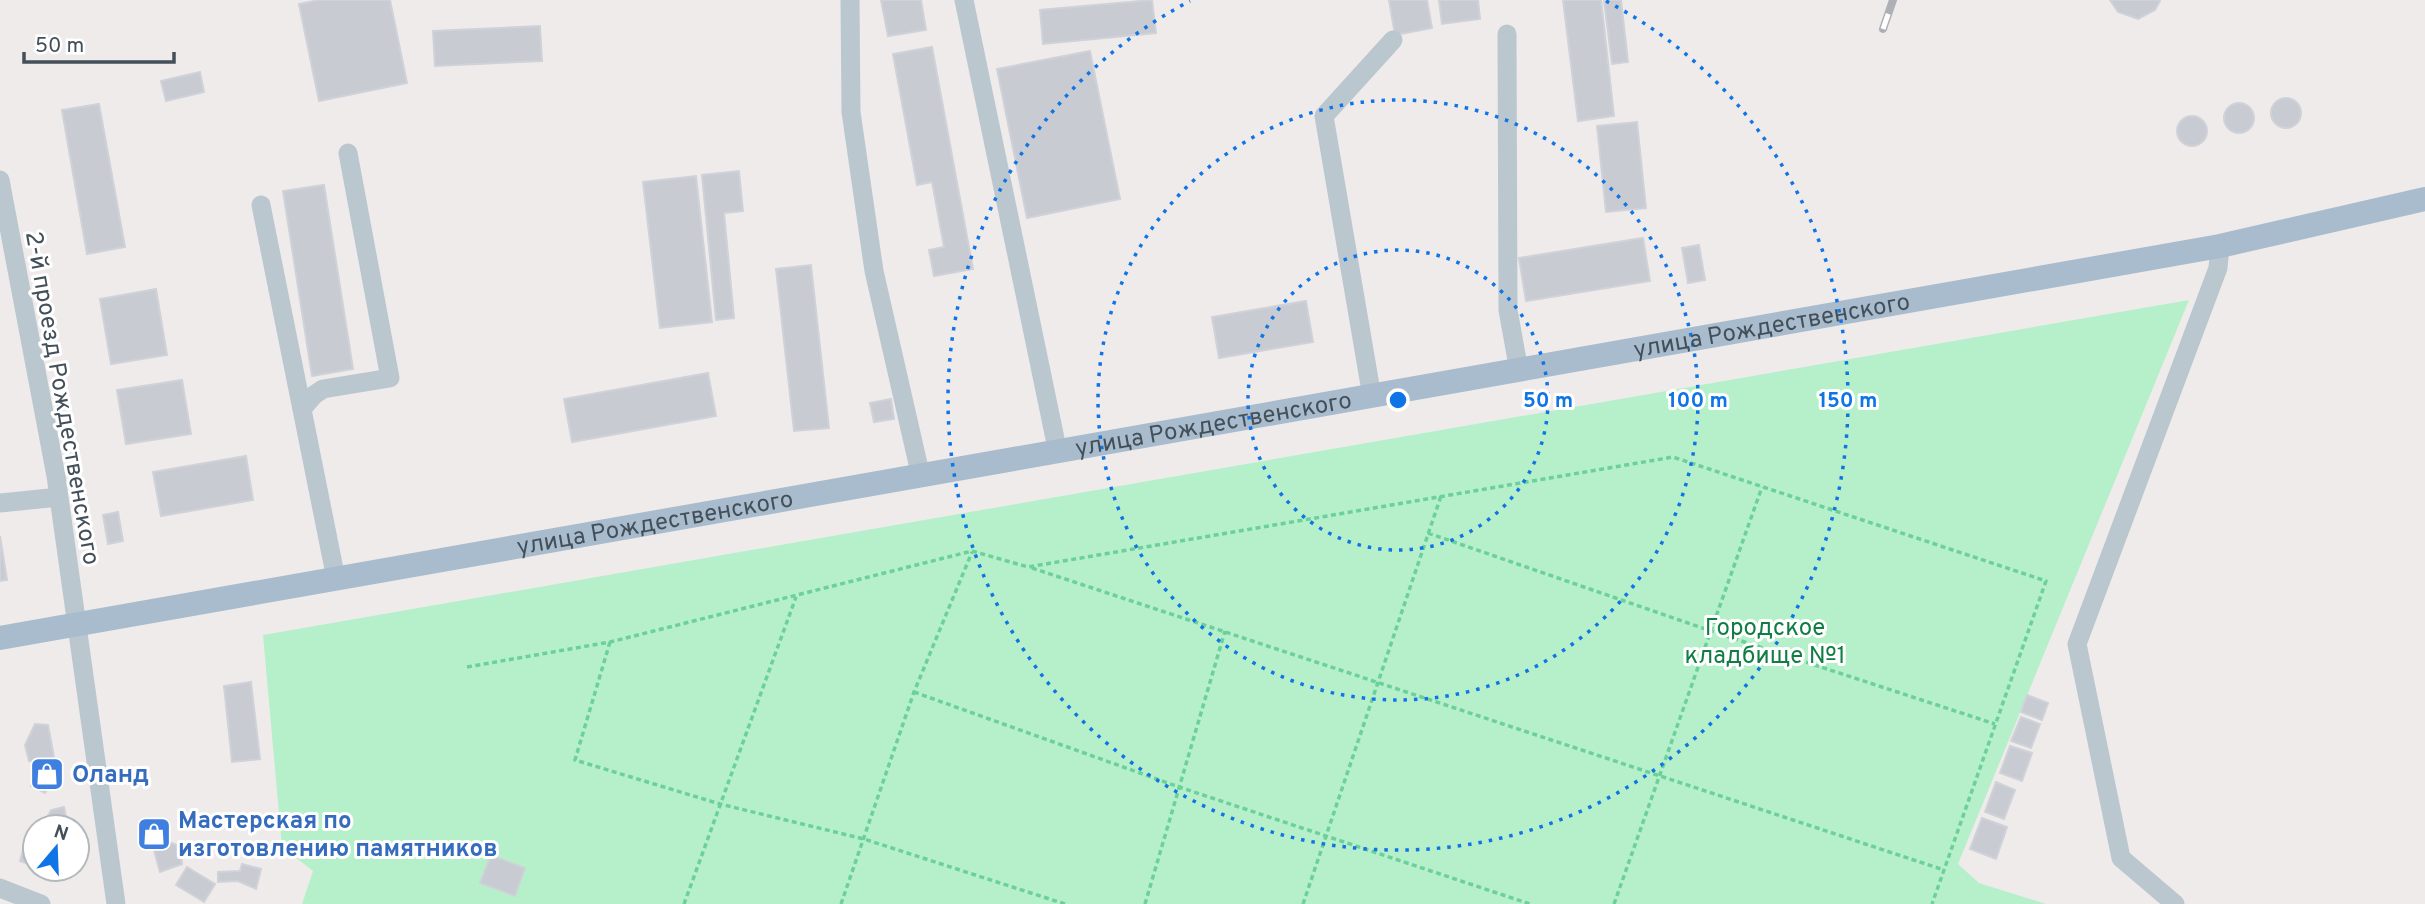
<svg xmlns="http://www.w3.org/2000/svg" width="2425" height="904" font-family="Overpass,sans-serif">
<rect width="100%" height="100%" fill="#efebeb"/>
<path fill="#b6f0ca" d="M2189 300 1958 864 1979 883 2046 904H302L313 871 282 847 263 635Z"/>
<path fill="#c8cbd1" stroke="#cfd2d8" stroke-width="2" d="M319 0H390L407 83 319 101 299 4Z
M881 0H921L926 30 888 36Z
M1152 0 1156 33 1043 44 1040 10Z
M1389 0H1427L1432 28 1395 35Z
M1439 0H1478L1480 19 1442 24Z
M1563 0H1601L1614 116 1578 121Z
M1604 0H1621L1628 62 1612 64Z
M2110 0H2160V1L2155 10 2138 19 2118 12Z
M540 26 542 61 435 66 433 31Z
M932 47 973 269 934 276 929 250 944 247 932 182 917 185 893 54Z
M1090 51 1120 199 1027 218 997 69Z
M200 72 204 92 166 101 161 81Z
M2271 113a15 15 0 1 1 30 0a15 15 0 1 1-30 0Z
M2224 118a15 15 0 1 1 30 0a15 15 0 1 1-30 0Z
M99 104 125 247 87 254 62 110Z
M2177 131a15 15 0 1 1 30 0a15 15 0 1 1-30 0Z
M1637 122 1646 208 1606 212 1597 126Z
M739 171 743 211 724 213 734 318 716 320 702 175Z
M696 176 712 322 660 328 643 182Z
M324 185 353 369 312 376 283 191Z
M1643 238 1650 281 1526 301 1519 258Z
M1699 245 1705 280 1688 283 1682 248Z
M811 265 829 428 794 431 776 269Z
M156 289 167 355 111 364 100 299Z
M1306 301 1313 342 1219 358 1212 317Z
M708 373 716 416 572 442 564 399Z
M182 380 191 434 126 444 117 390Z
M891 399 894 419 874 422 870 403Z
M246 456 253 500 161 516 153 472Z
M118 512 123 541 108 544 103 515Z
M0 536 7 580 0 581Z
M251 682 260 759 232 762 224 686Z
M2027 695 2048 703 2042 720 2021 712Z
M2021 717 2040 724 2031 748 2011 741Z
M35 724 48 725 54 757 44 763 29 761 25 745Z
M2010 746 2032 753 2022 781 2000 773Z
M41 766 55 773 45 793 31 786Z
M1996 782 2015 790 2004 819 1985 812Z
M64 807 68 827H42L51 810Z
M1982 818 2007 827 1996 859 1970 849Z
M161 823 159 839 180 846 182 864 160 872 147 825Z
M23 850 35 854V866L20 861Z
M491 855 525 868 515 896 480 883Z
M242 864 261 869 256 889 238 881 218 882V872L240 871Z
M187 867 215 884 204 902 176 885Z"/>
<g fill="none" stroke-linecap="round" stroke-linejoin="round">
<path stroke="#6cd09b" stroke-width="3.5" stroke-dasharray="5 3.5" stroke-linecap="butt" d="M1428 533 1711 631 1995 724
M1032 568 1944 870
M610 642 575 760 720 804 864 839 1065 904
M467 667 610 642 972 551 1028 567 1673 457 2046 581 1932 904
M914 692 1179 787 1530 904
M684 904 796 597
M841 904 914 692 972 552
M1145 904 1225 631
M1303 904 1441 496
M1614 904 1762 487"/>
<path stroke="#bbc7cf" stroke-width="19" d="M850 0 851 112 874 271 921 477
M964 0 1058 453
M1507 34 1508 310 1519 371
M0 180 56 476 116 904
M261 205 336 579
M1372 397 1324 116 1393 40
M302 409 314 395 323 389 390 378 348 153
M0 503 59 497
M0 888 41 904
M2175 904 2121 858 2077 644 2218 268 2220 246"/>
<path stroke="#a9bccd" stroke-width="24" id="s1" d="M0 638 2220 246 2425 199"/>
<g stroke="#adb1b7" stroke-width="8">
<path id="rail" d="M1883 29 1893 0"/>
</g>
<use href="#rail" stroke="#fff" stroke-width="5" stroke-dasharray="16" stroke-linecap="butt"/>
</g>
<g fill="none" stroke="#0f74e5" stroke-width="3.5" stroke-dasharray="3.5 7">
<circle cx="1398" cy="400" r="150"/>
<circle cx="1398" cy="400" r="300"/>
<path d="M1606 1A450 450 0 1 1 1190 1"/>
</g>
<defs>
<g id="shop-square" transform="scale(1.75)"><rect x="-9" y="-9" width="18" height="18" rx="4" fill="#3f7fe0" stroke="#fff"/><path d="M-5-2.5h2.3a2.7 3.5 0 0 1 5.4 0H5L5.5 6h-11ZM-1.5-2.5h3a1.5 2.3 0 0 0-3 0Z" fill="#fff"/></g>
</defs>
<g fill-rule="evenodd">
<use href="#shop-square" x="47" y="774"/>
<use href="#shop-square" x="154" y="834"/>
</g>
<g text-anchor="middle" stroke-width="6" stroke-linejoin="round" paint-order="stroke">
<g font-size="24" fill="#43505a" stroke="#fff">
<text dy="8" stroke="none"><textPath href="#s1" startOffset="1799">улица Рождественского</textPath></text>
<text transform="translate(63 398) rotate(80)" y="8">2-й проезд Рождественского</text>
<text dy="8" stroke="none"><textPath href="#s1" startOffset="1232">улица Рождественского</textPath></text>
<text dy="8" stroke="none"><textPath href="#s1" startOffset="665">улица Рождественского</textPath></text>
</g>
<g font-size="24" fill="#117d44" stroke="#fff">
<text x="1765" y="635">Городское<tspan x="1765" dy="28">кладбище №1</tspan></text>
</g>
<g font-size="24" font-weight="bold" fill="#366cbe" stroke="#fff" text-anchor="start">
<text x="72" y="782">Оланд</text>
<text x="178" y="828">Мастерская по<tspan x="178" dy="28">изготовлению памятников</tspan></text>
</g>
</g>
<circle cx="1398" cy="400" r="10" fill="#0f74e5" stroke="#fff" stroke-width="3.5"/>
<g font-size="21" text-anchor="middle" font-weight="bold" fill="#0f74e5" stroke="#fff" stroke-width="6" stroke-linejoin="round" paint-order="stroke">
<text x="1548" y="407">50 m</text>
<text x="1698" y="407">100 m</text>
<text x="1848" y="407">150 m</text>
</g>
<g transform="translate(56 848) rotate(19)"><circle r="33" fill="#ffffff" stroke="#b4b9bd" stroke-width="2"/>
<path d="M0-5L12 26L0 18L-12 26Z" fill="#0f74e5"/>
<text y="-10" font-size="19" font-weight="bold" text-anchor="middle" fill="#43505a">N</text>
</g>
<path d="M24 52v10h150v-10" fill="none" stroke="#43505a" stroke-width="3.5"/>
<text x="35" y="52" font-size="21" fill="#43505a" stroke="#ffffff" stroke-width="5" paint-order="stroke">50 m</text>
</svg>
